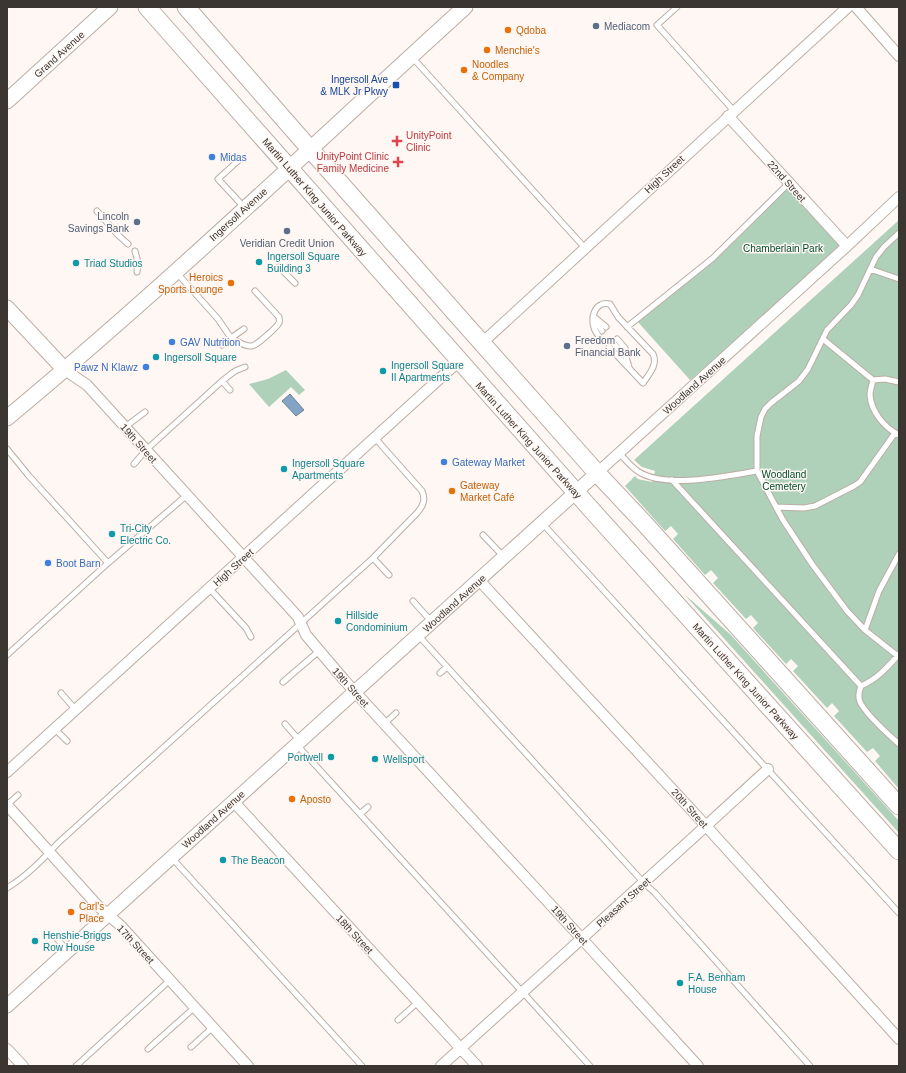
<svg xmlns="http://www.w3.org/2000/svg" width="906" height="1073" font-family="Helvetica,sans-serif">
<rect width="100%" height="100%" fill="#fef7f3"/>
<path fill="#afd1ba" d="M789 187 847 246 690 380 637 321Z
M899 220V789L875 761 880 756 873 748 867 752 834 716 839 711 832 703 827 708 793 671 798 666 791 659 786 664 753 628 758 623 751 615 746 619 713 583 718 578 711 570 705 575 673 539 678 534 671 526 665 531 625 486 635 476 638 479 652 482 655 471 642 467 634 460Z
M286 370 305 390 299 395 291 387 269 407 249 384 268 379Z
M684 594 730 634 899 821V833Z"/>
<path fill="#84a4c5" stroke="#6e8399" d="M290 394 304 410 296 416 282 401Z"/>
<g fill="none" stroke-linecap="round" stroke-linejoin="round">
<g stroke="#bcada4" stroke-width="7">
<path id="service" d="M677 7 657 25 734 111
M412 57 585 248
M239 160 218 179 244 207
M97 211 118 235 128 244
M135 251 138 262 137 272
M279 267 295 283
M870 269 899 279
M177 273 218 319 231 338 222 345
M593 317 602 331
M594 317 606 327
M627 327 713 258 789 183
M598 335C588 323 593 300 610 304L618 317 653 354C658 365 649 374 643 383L609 347
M231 338C237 341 245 347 252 346 257 345 276 328 279 323 280 320 279 320 279 317L255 291
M231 338 244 329
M617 339 625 348 626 357
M823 339 873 380
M613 343 626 357 629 367
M222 381 230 390
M899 382 885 379 873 380C872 385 870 390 870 395 871 412 885 428 899 435
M125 427 145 412
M895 433 860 482 854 486 815 506 804 508 776 507 757 471V436L761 417 765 409 771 403 799 381 808 369 827 330 851 305 858 295 876 257 884 247 899 233
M7 449 29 476 108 563 187 495
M619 453C625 459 631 467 639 472 667 489 726 476 757 471
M134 464 146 450 222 381 235 371 245 367
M672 480 861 686
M776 507 783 520 812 564 847 611 865 630 899 657
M542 523 899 913
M483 535 504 557
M373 558 389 575
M209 588 246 628 251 637
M413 601 431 621
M865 630 879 591 899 554
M418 635 644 883 655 893 810 1066
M899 654C887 668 877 679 861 686 859 691 858 697 860 702 867 716 888 734 899 744
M7 655 108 563
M440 673 447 667
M283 682 319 651
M61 693 76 710
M285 724 299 740
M384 724 396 713
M55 729 67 741
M297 745 590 1066
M7 805 18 795
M360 814 368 807
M171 857 362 1066
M7 888C27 876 42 860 58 843L373 558 417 513C423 506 426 500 422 491L375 438
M58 940 67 950
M398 1020 418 1002
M191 1047 213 1027
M148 1049 195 1007
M76 1066 170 980"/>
</g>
<g stroke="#bcada4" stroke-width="12">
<path id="minor" d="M856 7 899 56
M728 116 847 246
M482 343 848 7
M65 370 87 385 298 617 306 635 345 681 572 928 698 1066
M597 473 847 246 899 197
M479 580 696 815 899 1039
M7 772 459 361
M233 801 477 1066
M7 805 98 906 121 926 248 1066
M7 1049 23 1066
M441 1066 696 835 768 769"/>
</g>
<g stroke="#bcada4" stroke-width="15">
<path id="tertiary" d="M7 1006 597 473"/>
</g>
<g stroke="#bcada4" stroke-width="17">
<path id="secondary" d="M7 101 110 7
M7 308 65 370
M7 418C165 287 313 145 465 7"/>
</g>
<g stroke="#bcada4" stroke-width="19">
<path id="primary" d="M147 7 589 507 899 851
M186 7 310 149 597 473 645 524 899 806"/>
</g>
<use href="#service" stroke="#fff" stroke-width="5"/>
<use href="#minor" stroke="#fff" stroke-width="10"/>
<use href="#tertiary" stroke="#fff" stroke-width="13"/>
<use href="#secondary" stroke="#fff" stroke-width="15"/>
<use href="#primary" stroke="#fff" stroke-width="17"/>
</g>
<g fill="#5c6f8a" stroke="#fef7f3" stroke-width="1.5">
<circle cx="596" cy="26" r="4"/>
<circle cx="137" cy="222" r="4"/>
<circle cx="287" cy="231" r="4"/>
<circle cx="567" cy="346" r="4"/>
</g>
<g fill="#e8710a" stroke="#fef7f3" stroke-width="1.5">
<circle cx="508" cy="30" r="4"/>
<circle cx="487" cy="50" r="4"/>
<circle cx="464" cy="70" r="4"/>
<circle cx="231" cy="283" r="4"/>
<circle cx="452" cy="491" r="4"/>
<circle cx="292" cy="799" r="4"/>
<circle cx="71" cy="912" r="4"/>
</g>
<rect fill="#1a4fb4" stroke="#fef7f3" stroke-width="1.5" x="392" y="81" width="8" height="8" rx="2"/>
<g fill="#e0444e" stroke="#fef7f3" stroke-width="1.5">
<path d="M395 135h4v4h4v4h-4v4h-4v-4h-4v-4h4z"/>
<path d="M396 156h4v4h4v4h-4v4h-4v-4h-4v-4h4z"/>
</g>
<g fill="#3f7fe0" stroke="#fef7f3" stroke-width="1.5">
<circle cx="212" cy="157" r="4"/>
<circle cx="172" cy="342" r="4"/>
<circle cx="146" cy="367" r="4"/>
<circle cx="444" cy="462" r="4"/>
<circle cx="48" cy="563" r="4"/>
</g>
<g fill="#0f9aa8" stroke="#fef7f3" stroke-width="1.5">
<circle cx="259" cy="262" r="4"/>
<circle cx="76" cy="263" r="4"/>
<circle cx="156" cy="357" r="4"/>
<circle cx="383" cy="371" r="4"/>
<circle cx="284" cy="469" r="4"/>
<circle cx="112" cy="534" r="4"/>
<circle cx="338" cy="621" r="4"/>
<circle cx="331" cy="757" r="4"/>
<circle cx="375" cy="759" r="4"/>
<circle cx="223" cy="860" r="4"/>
<circle cx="35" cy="941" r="4"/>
<circle cx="680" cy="983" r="4"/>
</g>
<g text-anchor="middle" stroke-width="3" stroke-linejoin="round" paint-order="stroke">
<g font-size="10" fill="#4e5e75" stroke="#fef7f3" text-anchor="start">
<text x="604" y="30">Mediacom</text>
<text x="129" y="220" text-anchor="end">Lincoln<tspan x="129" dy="12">Savings Bank</tspan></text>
<text x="287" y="247" text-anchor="middle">Veridian Credit Union</text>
<text x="575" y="344">Freedom<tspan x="575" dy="12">Financial Bank</tspan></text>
</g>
<g font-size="10" fill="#c56008" stroke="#fef7f3" text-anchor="start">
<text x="516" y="34">Qdoba</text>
<text x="495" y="54">Menchie's</text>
<text x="472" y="68">Noodles<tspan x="472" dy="12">&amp; Company</tspan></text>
<text x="223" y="281" text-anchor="end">Heroics<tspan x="223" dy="12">Sports Lounge</tspan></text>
<text x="460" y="489">Gateway<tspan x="460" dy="12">Market Café</tspan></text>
<text x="300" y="803">Aposto</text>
<text x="79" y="910">Carl's<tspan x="79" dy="12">Place</tspan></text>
</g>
<g font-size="10" fill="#3c3632" stroke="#fef7f3">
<text transform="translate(59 54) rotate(-42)" y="4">Grand Avenue</text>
<text transform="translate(664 174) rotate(-43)" y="4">High Street</text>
<text transform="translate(787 181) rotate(48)" y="4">22nd Street</text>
<text transform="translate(315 197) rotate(49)" y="4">Martin Luther King Junior Parkway</text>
<text transform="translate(238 214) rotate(-42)" y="4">Ingersoll Avenue</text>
<text transform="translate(694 385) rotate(-42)" y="4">Woodland Avenue</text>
<text transform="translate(529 440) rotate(48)" y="4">Martin Luther King Junior Parkway</text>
<text transform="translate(139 443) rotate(48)" y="4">19th Street</text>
<text transform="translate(233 567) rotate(-42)" y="4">High Street</text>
<text transform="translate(454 603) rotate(-42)" y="4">Woodland Avenue</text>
<text transform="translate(746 681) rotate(48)" y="4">Martin Luther King Junior Parkway</text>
<text transform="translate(351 687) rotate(48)" y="4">19th Street</text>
<text transform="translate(690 808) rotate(48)" y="4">20th Street</text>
<text transform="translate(213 819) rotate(-42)" y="4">Woodland Avenue</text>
<text transform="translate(623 902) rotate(-42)" y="4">Pleasant Street</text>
<text transform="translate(570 925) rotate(48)" y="4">19th Street</text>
<text transform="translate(355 934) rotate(47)" y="4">18th Street</text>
<text transform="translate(136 944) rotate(47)" y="4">17th Street</text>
</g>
<g font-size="10" fill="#164399" stroke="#fef7f3" text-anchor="end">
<text x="388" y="83">Ingersoll Ave<tspan x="388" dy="12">&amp; MLK Jr Pkwy</tspan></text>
</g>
<g font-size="10" fill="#be3a42" stroke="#fef7f3" text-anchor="start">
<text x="406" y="139">UnityPoint<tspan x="406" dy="12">Clinic</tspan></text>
<text x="389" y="160" text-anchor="end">UnityPoint Clinic<tspan x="389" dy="12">Family Medicine</tspan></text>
</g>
<g font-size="10" fill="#366cbe" stroke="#fef7f3" text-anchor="start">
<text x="220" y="161">Midas</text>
<text x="180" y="346">GAV Nutrition</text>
<text x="138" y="371" text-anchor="end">Pawz N Klawz</text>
<text x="452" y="466">Gateway Market</text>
<text x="56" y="567">Boot Barn</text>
</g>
<g font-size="10" fill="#004d2b" stroke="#fef7f3">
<text x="783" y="252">Chamberlain Park</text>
<text x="784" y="478">Woodland<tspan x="784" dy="12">Cemetery</tspan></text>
</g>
<g font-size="10" fill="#0d838f" stroke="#fef7f3" text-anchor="start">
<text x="267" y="260">Ingersoll Square<tspan x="267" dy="12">Building 3</tspan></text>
<text x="84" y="267">Triad Studios</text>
<text x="164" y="361">Ingersoll Square</text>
<text x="391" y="369">Ingersoll Square<tspan x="391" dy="12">II Apartments</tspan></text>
<text x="292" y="467">Ingersoll Square<tspan x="292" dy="12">Apartments</tspan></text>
<text x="120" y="532">Tri-City<tspan x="120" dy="12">Electric Co.</tspan></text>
<text x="346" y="619">Hillside<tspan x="346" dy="12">Condominium</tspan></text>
<text x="323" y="761" text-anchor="end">Portwell</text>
<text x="383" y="763">Wellsport</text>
<text x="231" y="864">The Beacon</text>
<text x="43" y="939">Henshie-Briggs<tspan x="43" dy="12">Row House</tspan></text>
<text x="688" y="981">F.A. Benham<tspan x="688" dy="12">House</tspan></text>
</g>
</g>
<rect width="906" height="1073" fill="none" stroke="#3c3632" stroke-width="16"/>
</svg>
